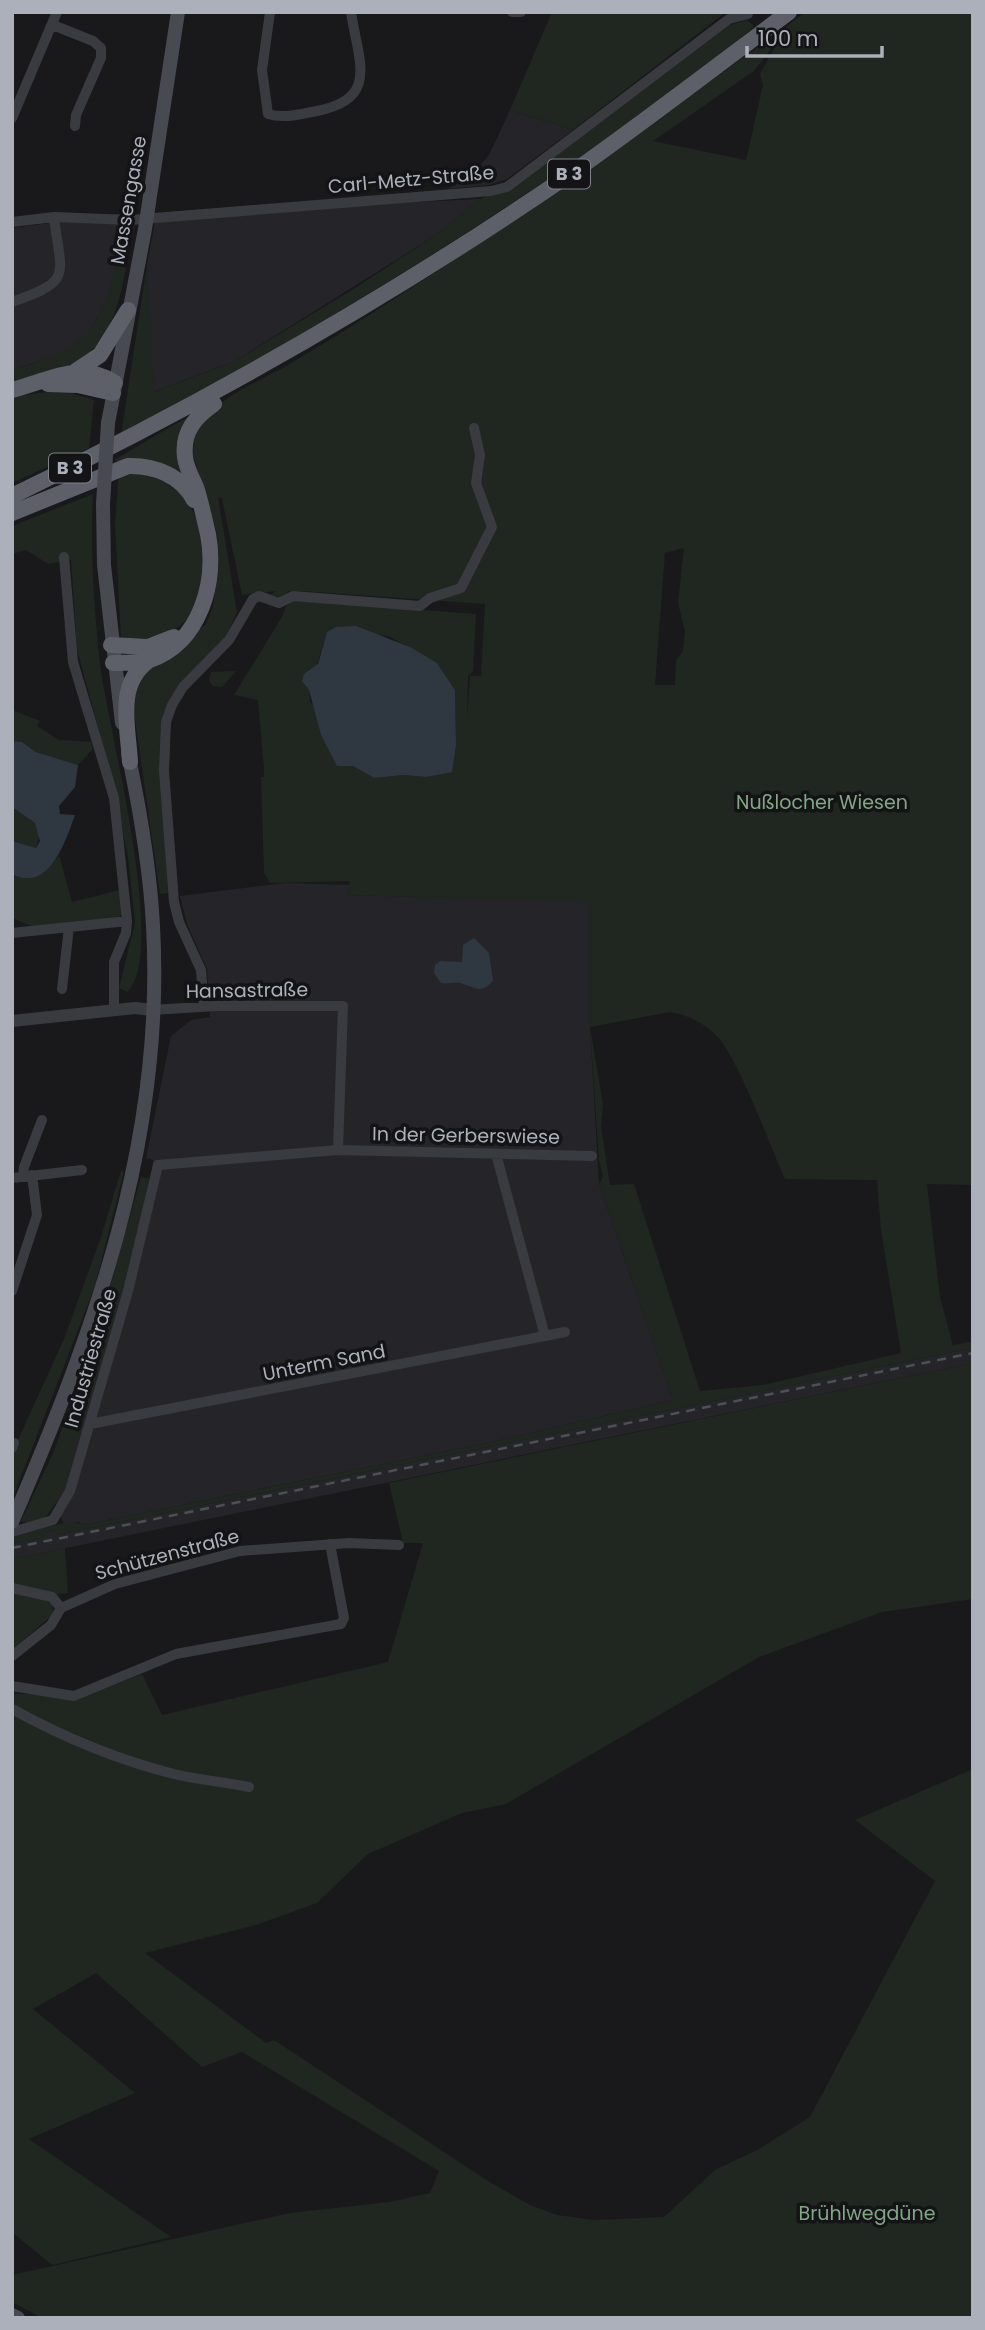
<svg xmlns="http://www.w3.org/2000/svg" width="985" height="2330" font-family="Poppins,sans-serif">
<rect width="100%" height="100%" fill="#19191c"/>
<path fill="#252529" d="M510 110 573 130 507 179 489 185 447 189 471 176 489 155Z
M481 199 436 235 235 361 153 392 147 265 155 221 317 207Z
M136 212 133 237 121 251 105 306 85 338 61 354 12 370V228Z
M285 883 349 885 346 895 590 901V1027L599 1184 673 1400 501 1440 84 1525 78 1522 64 1525 56 1504 83 1423 151 1179 153 1160 146 1158 171 1036 191 1020 210 1017 207 969 187 924 180 896Z
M973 1348V1363L12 1559V1544L45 1537 44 1533 56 1530 57 1535Z"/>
<path fill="#1f2720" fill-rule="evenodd" d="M552 12H726L573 130 510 110Z
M805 12H973V1185L927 1184 940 1297 953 1345 973 1341V1348L57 1535 55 1530 45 1533V1537L12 1544V1537C32 1533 66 1517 84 1525L501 1440 673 1400 599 1184 603 1177 599 1160 590 1027V902L345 895 350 881 270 883 264 873 261 777H264V769L258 700 234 695 282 617 288 600 476 614 473 671 468 676 467 719 470 676H481L485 604 301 591H289L281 597 270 595 276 591 242 595 222 499 218 497 237 612 227 634 164 714 160 745 168 893 160 894 133 705 139 679 206 624 213 607 219 562 216 530 191 448C196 405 255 384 288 365 451 268 604 157 758 47L767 45 771 49 754 71 653 141 746 160 763 85 760 74 778 41 776 35ZM684 548 678 603 685 631 683 651 676 660 675 685H655L665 553ZM356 626 368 633 390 637 437 663 455 690 456 744 426 777 404 775 374 778 353 766H342L321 735 314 706 310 702 309 690 327 632ZM670 1012C690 1015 712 1027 724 1045 747 1081 767 1139 785 1179L877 1180 881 1230 901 1353 763 1385 700 1391 634 1184 610 1185 601 1127 603 1104 590 1027Z
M747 20 754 26C701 77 636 118 576 160 429 261 277 351 121 435L147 265 154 392 235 361 355 288 436 235 481 199 532 173 730 25Z
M131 240C123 283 118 335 79 362 61 374 33 378 12 385V370C63 354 93 345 110 289 115 271 118 254 131 240Z
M61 390 94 400 89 448 12 483V397Z
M189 416 190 487 114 460Z
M119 472C131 473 150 471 161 477 205 499 219 577 190 616 173 637 145 639 121 640L115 523Z
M93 494C90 551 94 608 100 664 107 724 169 954 127 992L119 988 135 923 128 857 109 768 77 649 71 560 48 564 26 550 12 554V526Z
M236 671 222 687 213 686 209 681 211 672Z
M12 710 40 721 37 726 59 740 91 742 93 749 78 765 36 752 22 742 12 741Z
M12 807 35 823 40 833 36 848 12 841Z
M59 855 72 902 120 890 122 916 36 928 12 918V874C30 882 50 870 59 855Z
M121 1171 124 1172 95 1286 12 1500V1453L64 1339 101 1237Z
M141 1177 151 1179C133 1261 109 1340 84 1420 74 1451 68 1495 44 1518L28 1523 21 1521 54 1451 97 1333Z
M973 1363V1599L882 1612 759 1657 506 1804 462 1813 368 1854 317 1903 256 1925 145 1953 266 2043 274 2040 488 2181 530 2205 557 2215 594 2220 664 2217 715 2170 757 2150 810 2117 935 1881 855 1820 973 1769V2318H42L12 2302V2275L290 2213 389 2202 430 2193 439 2171 242 2052 202 2067 96 1973 33 2009 135 2093 29 2139 171 2237 52 2265 12 2232V1694L89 1695 142 1674 162 1715 388 1662 423 1543H403L389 1483Z
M65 1548 68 1593 58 1594 52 1603 53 1614 12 1650V1559Z"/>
<path fill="#2f3840" d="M356 626 410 647 437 663 455 690 456 744 452 772 426 777 404 775 374 778 353 766H337L321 735 309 690 302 681 304 674 318 664 327 632 336 627Z
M12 741 22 742 36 752 78 765 75 787 59 806 60 814 75 815C66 840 49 894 12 874V841L36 848 40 841 35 823 12 807Z
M474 938 489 953 493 981C480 995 476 987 460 983 455 982 447 984 441 983L434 973 435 965 440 961 462 962 463 945Z"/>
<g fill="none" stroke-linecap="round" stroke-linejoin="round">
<path stroke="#3a3b41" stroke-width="10" d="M270 12 262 70 268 114C284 119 300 114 317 111 380 99 358 61 351 12
M512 12H521
M53 25 93 41 101 48V58L76 115 75 126
M12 118 57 12
M12 222 54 217 130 220 491 191 507 187 729 19 748 14
M12 302C74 280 61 277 54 217
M64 557 73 662 114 798 127 921 126 933 114 962V1011
M12 933 127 921
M62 989 69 927
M204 1006 201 970 179 922 174 902 164 771 166 722 172 705 183 687 229 640 253 599 259 596 279 603 293 596 420 606 430 598 461 588 492 527 476 483 480 455 474 428
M152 1010 216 1006H343L338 1150
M496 1154 545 1336
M23 1176 24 1167 42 1120
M12 1178 82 1170
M12 1291 37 1215 32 1175
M90 1424 565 1332
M12 1448 14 1443
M12 1532 53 1520 70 1491 128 1291 158 1165 338 1150 592 1156
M12 1588 52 1597 61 1608
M12 1656 51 1625 61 1608 115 1584 240 1551 349 1543 399 1545
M12 1686 74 1696 176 1654 341 1624 344 1618 330 1544
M12 1709C63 1737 118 1760 174 1774 199 1780 224 1782 249 1787"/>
<path stroke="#3a3b41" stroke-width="12" d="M12 1021 135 1008 152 1010"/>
<path stroke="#484a51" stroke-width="14" d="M108 423 145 229 178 12
M103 504 104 565 122 723
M12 1522C95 1330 165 1139 153 926 150 867 140 810 128 753
M12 2315 18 2318"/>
<path stroke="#5e6069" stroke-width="16" d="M76 371 100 355 128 310
M48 384 78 385 113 393
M12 390C48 381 81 360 115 383
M12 496C208 401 396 294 576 170 648 119 718 65 789 12
M12 513 128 466C153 465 181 475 194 500
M111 645 148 647 174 637
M113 663C125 662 139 664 150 660 201 642 217 581 208 534 204 518 201 502 196 487 192 478 186 467 185 457 182 432 195 417 214 404
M130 762C128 725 116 685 148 661"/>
<path stroke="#4d4f56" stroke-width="2.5" stroke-dasharray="9 7" stroke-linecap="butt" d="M12 1548 973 1353"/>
<path stroke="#484a51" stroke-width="14" d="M103 504 108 423"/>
</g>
<g text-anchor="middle" stroke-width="7" stroke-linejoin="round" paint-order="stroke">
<g fill="#141417" stroke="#7e818a" stroke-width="2">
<rect x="548" y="159.5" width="42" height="29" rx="5"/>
<rect x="49" y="453.5" width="42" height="29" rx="5"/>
</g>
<g font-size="18" font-weight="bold" fill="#acb0bb">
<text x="569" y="180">B 3</text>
<text x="70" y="474">B 3</text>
</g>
<g font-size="19" fill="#acb0bb" stroke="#141417">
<text transform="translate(411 179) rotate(-5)" y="7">Carl-Metz-Straße</text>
<text transform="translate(128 200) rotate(-80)" y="7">Massengasse</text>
<text transform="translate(247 990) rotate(-1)" y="7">Hansastraße</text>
<text transform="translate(466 1135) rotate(1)" y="7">In der Gerberswiese</text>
<text transform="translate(90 1358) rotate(-74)" y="7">Industriestraße</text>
<text transform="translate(324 1362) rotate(-11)" y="7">Unterm Sand</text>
<text transform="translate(167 1554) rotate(-15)" y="7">Schützenstraße</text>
</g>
<g font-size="19" fill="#83a685" stroke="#141417">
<text x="822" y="809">Nußlocher Wiesen</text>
<text x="867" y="2220">Brühlwegdüne</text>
</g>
</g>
<rect width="985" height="2330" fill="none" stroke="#acb0bb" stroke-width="28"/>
<path d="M747 46v10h135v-10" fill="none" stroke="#acb0bb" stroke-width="3.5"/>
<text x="758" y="46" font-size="21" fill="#acb0bb" stroke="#141417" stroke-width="5" paint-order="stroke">100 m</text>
</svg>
